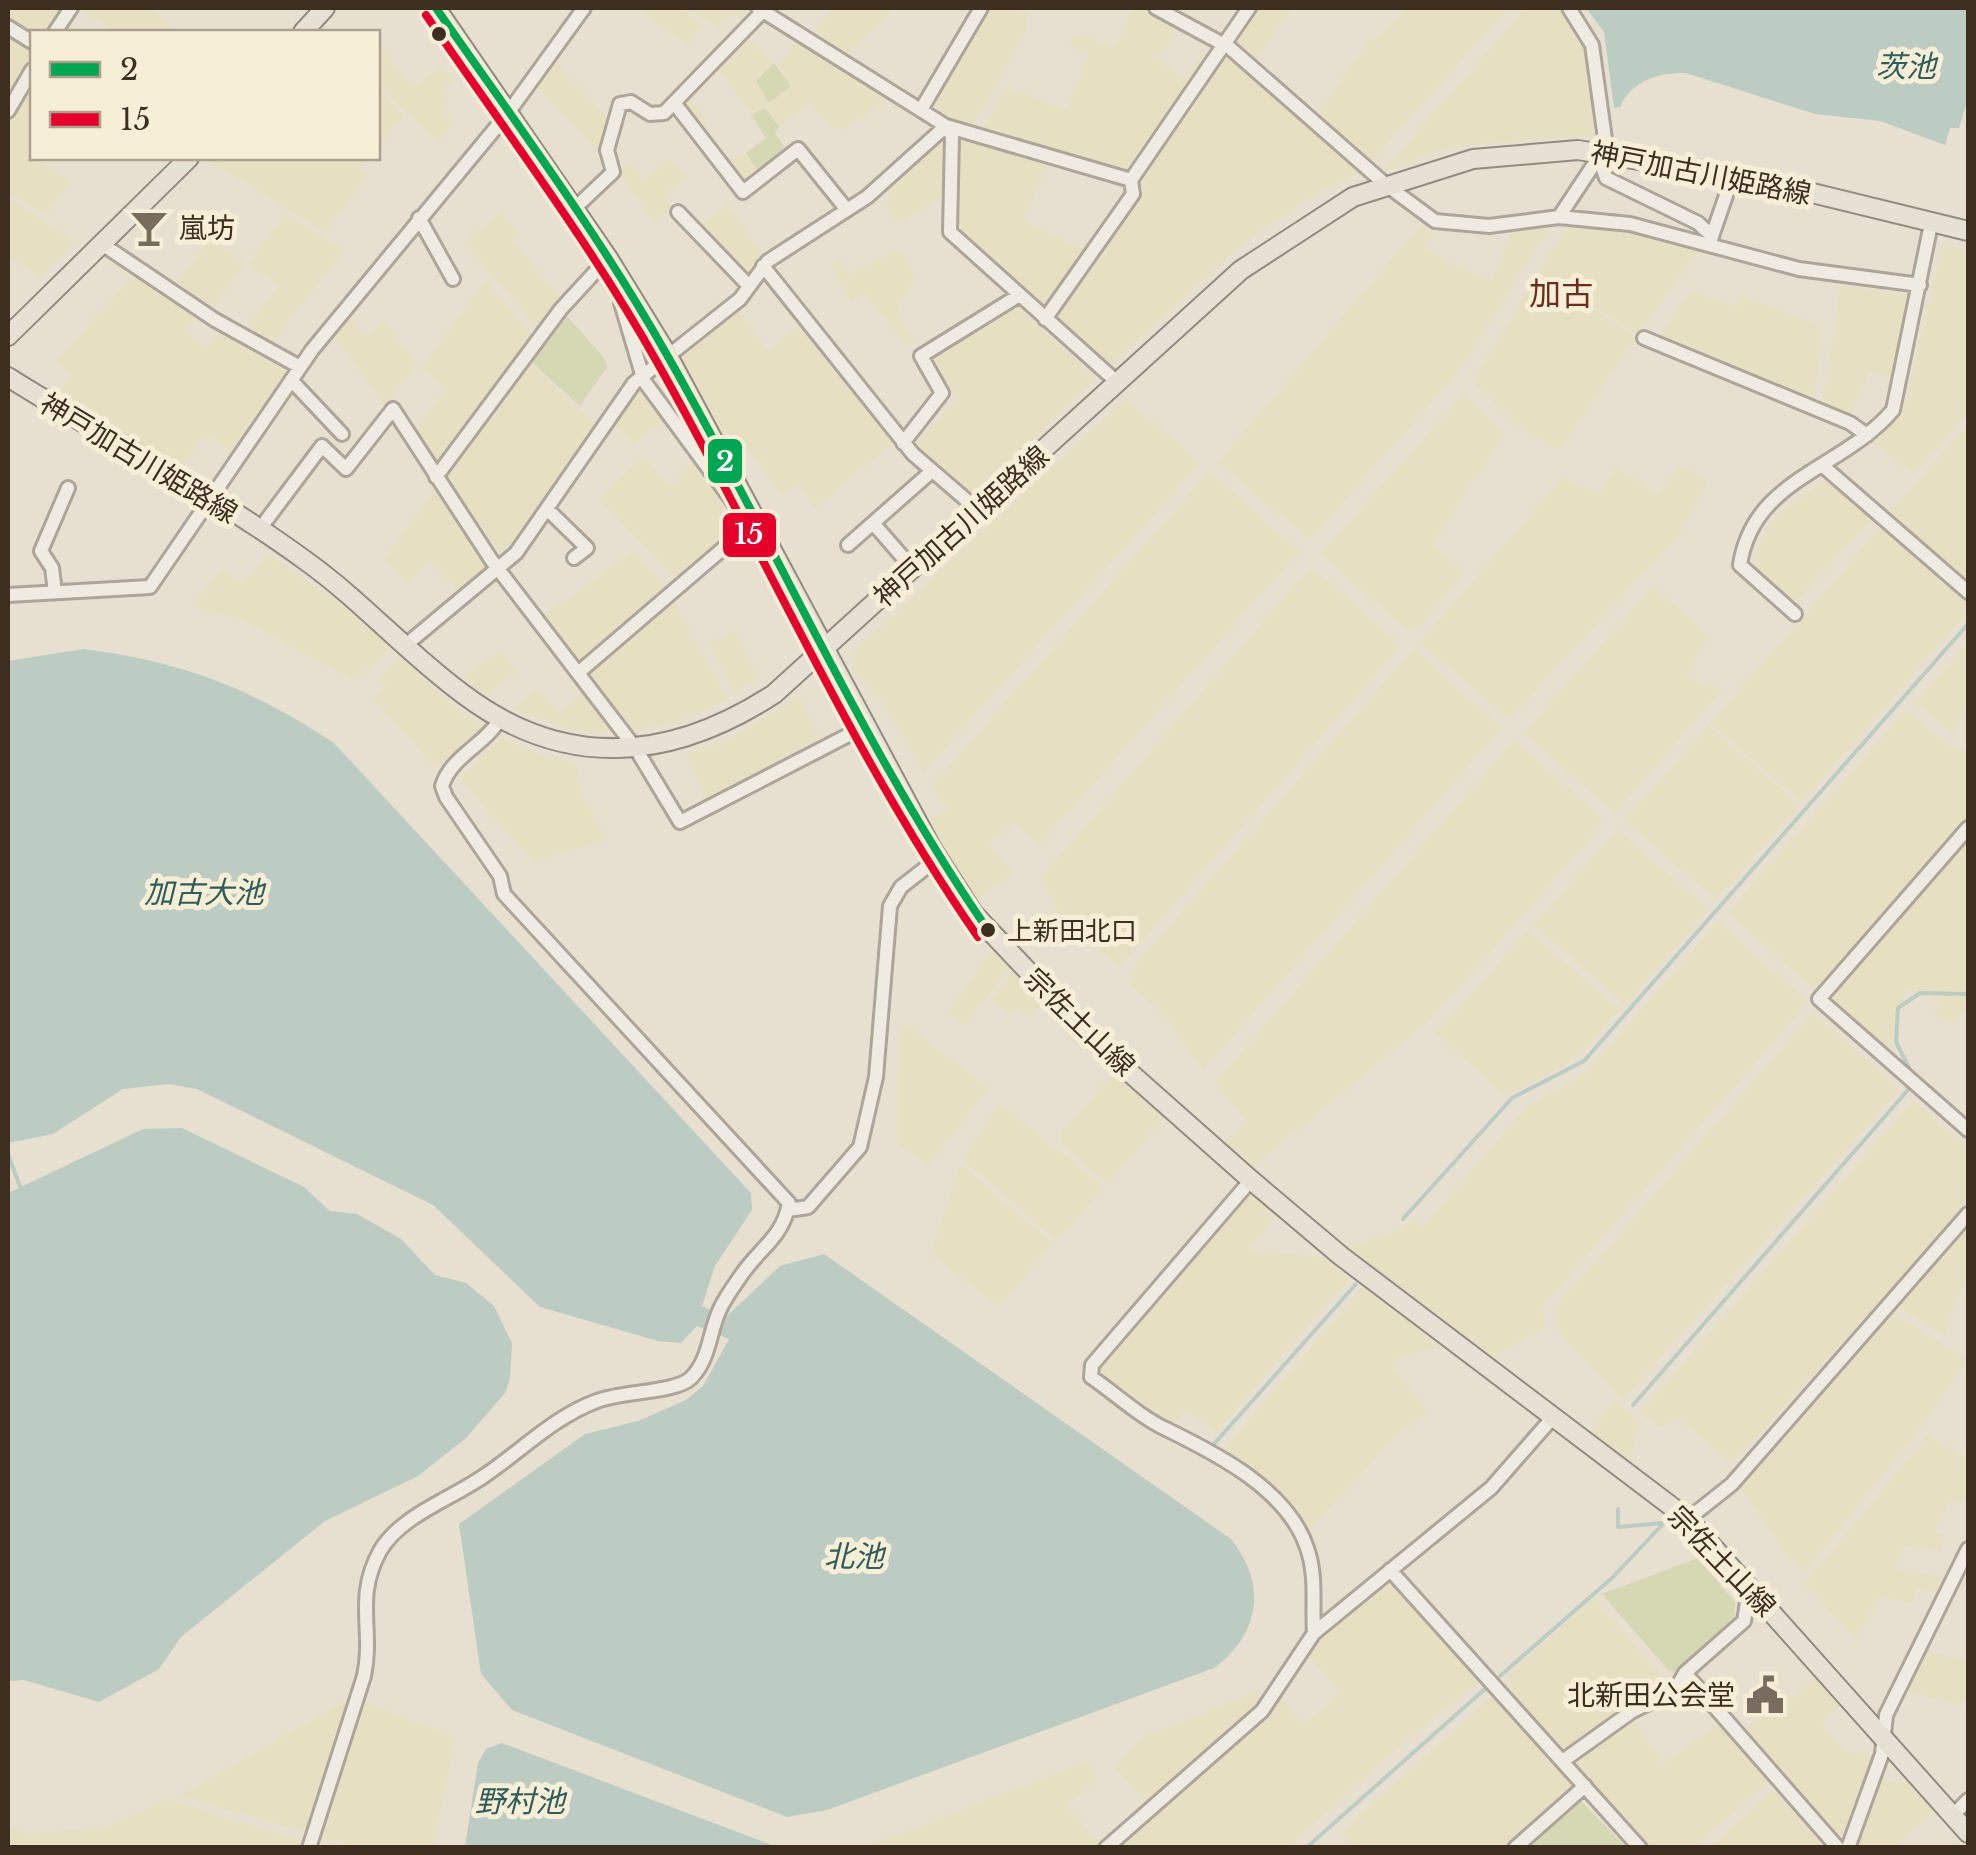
<svg xmlns="http://www.w3.org/2000/svg" width="1976" height="1855" font-family="'Libre Baskerville','Noto Sans JP',serif">
<rect width="100%" height="100%" fill="#e7e0d1"/>
<path fill="#e6dfc2" d="M8 8H65L49 32H32V38L8 23Z
M77 8H150L180 31 117 32Z
M636 8H681L704 24 687 46Z
M685 8H748L740 19 729 13 719 28Z
M832 8H885L893 11 847 54 814 32Z
M987 8 1026 12 1027 28 984 109 975 121 964 126 940 117 933 103Z
M1133 8H1151L1179 25 1157 59 1185 78 1203 53 1209 57 1131 171 1120 172 981 132 1006 87 1066 109 1089 54 1070 46 1074 34 1116 46Z
M1256 8H1293L1256 61 1234 45Z
M1406 8H1509L1370 163 1317 114 1369 40 1378 38Z
M1525 8H1557L1576 29 1584 45 1598 135 1479 144 1439 151 1382 172Z
M8 34 32 49V60L8 101Z
M798 38 891 97 844 130 833 127 810 104 780 125 766 107 792 86 778 67Z
M746 39 775 61 755 81 768 103 751 114 715 66Z
M378 42 412 87 442 66 454 82 443 90 450 102 442 108 453 124 439 143 378 86Z
M1228 51 1360 172 1306 200 1241 246 1113 362 1104 363 1058 324 1057 312 1146 186 1141 174Z
M554 60 610 120 603 157 536 87Z
M378 89 404 116 378 148Z
M24 94 32 100V155L18 147 71 181 46 216 8 193V121Z
M689 95 727 159 745 153 759 176 745 186 679 104Z
M959 133 1048 162 1024 220 1088 252 1048 311 958 233 954 216Z
M940 142 945 146 947 195 898 224 883 204 892 196 887 190Z
M204 158H370L361 168 368 176 326 233Z
M671 158 690 177 663 197 647 181 672 206 653 222 617 171 630 161 645 180Z
M8 197 76 242 41 277 8 257Z
M728 204 767 257 747 278 698 227Z
M502 210 518 234 515 241 561 298 536 328 464 242Z
M286 213 345 250 271 345 243 332 278 286 247 264Z
M1545 223 1551 226 1459 372 1318 531 1307 538 1217 463 1421 224 1434 236 1425 250 1492 281 1513 228Z
M1568 226 1635 232 1701 248 1638 335 1538 272Z
M211 238 246 263 210 313 171 289Z
M1943 243 1968 250V413L1914 475 1873 442 1904 408Z
M900 249 916 277 898 304V315L915 340 906 346 865 294 851 303 831 267 840 258 849 274Z
M137 272 199 314 186 332 207 347 220 332 290 368 235 453 210 437 206 442 201 438 182 470 57 396 71 376 54 362Z
M1538 274 1637 337 1560 450 1524 432 1472 381Z
M486 279 535 340 436 467 412 433 446 388 420 369Z
M1841 285 1909 296 1894 379 1869 372 1851 416 1822 404Z
M1690 290 1737 306 1741 295 1823 326 1814 398 1656 341Z
M1016 306 1096 379 971 499 914 447 957 398 929 359Z
M346 308 363 335 385 321 417 363 386 408 330 331Z
M737 309 768 350 805 321 812 332 807 338 894 442 815 509 798 485 782 498 758 464 766 456 757 463 743 444 732 452 673 354Z
M528 362 596 424 524 532 501 553 444 474Z
M642 382 667 418 634 445 611 422Z
M1464 393 1505 432 1433 544 1465 572 1422 626 1407 631 1320 554Z
M1126 398 1201 463 924 772 882 701 855 675 852 653Z
M1968 423V587L1885 518Z
M644 456 670 486 696 460 743 525 683 575 675 577 598 499Z
M1680 465 1705 477 1706 486 1679 535 1513 716 1505 717 1421 644 1423 638 1563 477 1598 494 1617 466 1657 494Z
M1209 471 1300 551 1039 846 1014 824 990 843 1014 873 978 900 927 822 947 809 932 785Z
M1827 479 1868 513 1870 522 1794 604 1753 570 1760 543 1777 514Z
M434 490H438L490 566 461 594 431 562 408 583 383 560Z
M1882 526 1968 602V613L1802 803 1710 723Z
M634 550 661 582 662 592 586 661 575 662 543 616Z
M268 554 343 605 394 647 354 681 241 620 191 606 222 567 243 583Z
M1311 566 1402 645 1119 968 1061 916 1040 878Z
M1653 586 1709 636 1686 677 1723 689 1615 814 1523 733Z
M673 599 728 700 676 723 627 732 585 675Z
M735 630 758 678 735 693 708 643Z
M1968 640V702L1954 734 1916 704Z
M1414 648 1502 728 1203 1071 1166 1018 1129 983 1136 963Z
M500 651 518 671 488 695 463 677Z
M401 657 463 714 487 727 440 766 435 767 371 698 386 685 378 678Z
M537 687 558 713 583 691 616 734 570 730 512 709Z
M796 698 801 700 821 740 708 800 685 754 726 741Z
M1906 710 1951 746 1968 752V822L1817 992 1727 913Z
M1708 725 1800 805 1716 900 1624 821Z
M501 738 538 754 575 762 583 796 608 840 533 862 461 781 462 775Z
M1515 739 1601 817V827L1431 1020 1251 1169 1224 1146 1246 1122 1215 1082Z
M1617 829 1709 909 1625 1005 1533 925Z
M1968 835V1012L1962 1010 1955 1024 1934 1016 1939 1001 1906 989 1888 1055 1824 1000Z
M1718 921 1809 1002 1541 1309 1546 1327 1489 1360 1342 1249 1405 1228 1413 1218 1423 1226 1529 1104 1586 1073Z
M1528 930 1620 1010 1578 1058 1505 1097 1436 1033Z
M994 949 1011 968 964 1026 947 1012Z
M1012 972 1044 1003 1029 1018 1018 1007 1010 1016 991 999Z
M1813 1012 1900 1090 1622 1401 1557 1330 1554 1308Z
M904 1023 989 1088 928 1167 897 1143 898 1034Z
M1116 1071 1166 1116 1108 1185 1061 1145 1062 1131Z
M1913 1100 1968 1147V1196L1950 1223 1732 1464 1678 1419 1658 1427 1639 1414Z
M1004 1106 1104 1187 1057 1242 962 1159 997 1107Z
M961 1163 1053 1244 1000 1307 930 1255Z
M1253 1189 1278 1214 1249 1250 1324 1257 1349 1280 1216 1432 1187 1411 1174 1423 1168 1421 1097 1374 1096 1365Z
M1968 1218V1272L1944 1337 1892 1303Z
M1365 1284 1438 1347 1395 1360 1396 1369 1428 1411 1394 1439 1307 1532 1221 1452Z
M1888 1309 1967 1360 1912 1441 1805 1572 1790 1559 1736 1483Z
M1615 1400 1642 1422 1627 1465 1587 1435Z
M1928 1434 1968 1460V1502H1948L1935 1533 1944 1535 1942 1551 1904 1545 1895 1570 1951 1578 1943 1593 1917 1588 1912 1603 1880 1597 1856 1639 1804 1584Z
M1389 1577 1480 1680 1361 1780 1290 1847 1113 1848 1244 1736 1279 1695 1304 1724 1340 1693 1307 1654 1338 1619Z
M1594 1598 1670 1686 1561 1751 1508 1691 1511 1682 1507 1676Z
M1923 1651 1968 1660V1697L1960 1705 1904 1691Z
M1818 1674 1844 1703 1821 1722 1844 1751 1875 1754 1853 1813 1838 1840 1741 1733 1787 1693 1793 1698Z
M1256 1691 1263 1700 1252 1713 1147 1802 1114 1767 1139 1739Z
M1493 1695 1575 1787 1508 1847H1355L1341 1832Z
M360 1700 456 1737 433 1847H356L319 1837Z
M342 1702H351L310 1833 179 1796Z
M1633 1719 1663 1763 1718 1724 1769 1782 1695 1847H1644L1576 1769 1575 1760Z
M1088 1761 1098 1779 1068 1806 1100 1844 1095 1847H864Z
M1882 1781 1909 1782 1937 1810 1896 1847 1855 1848Z
M1773 1790 1825 1847H1709Z
M168 1799 304 1841V1848H8V1828L30 1833 102 1828Z"/>
<path fill="#d6d7b3" d="M774 63 791 86 769 103 756 81Z
M765 108 779 126 775 133 789 154 760 175 746 153 766 138 751 115Z
M565 314 606 360 607 367 580 406 529 360Z
M1698 1558 1735 1602 1734 1623 1676 1673 1668 1670 1602 1594Z
M1578 1798 1626 1847 1523 1848Z"/>
<path fill="#bcccc2" d="M1586 8H1968V98L1959 128H1950L1945 145 1880 121 1815 114 1686 73C1659 72 1631 81 1620 107L1614 108 1604 32Z
M84 649C183 662 251 688 334 743L751 1193 752 1210 715 1266 702 1306 726 1317 780 1266 824 1254 1231 1539C1267 1584 1261 1633 1214 1668L827 1810 787 1817 512 1710 481 1674 459 1524 585 1434 638 1421 686 1400 703 1386 729 1339 697 1326 681 1343 658 1341 540 1307 433 1205 197 1089 168 1084 123 1089 53 1134 8 1143V661Z
M182 1128 304 1187 330 1211 357 1214 401 1239 435 1275 466 1283 494 1306 512 1343 510 1379 505 1393 466 1438 418 1476 325 1521 181 1637 159 1669 99 1702 24 1680 8 1681V1193L143 1129Z
M502 1743 777 1847H465L478 1763 486 1749Z"/>
<g fill="none" stroke-linecap="round" stroke-linejoin="round">
<path stroke="#bcccc2" stroke-width="4" d="M1911 1072 1896 1042 1898 1008 1920 993 1968 994
M8 1154 22 1192
M1403 1219 1512 1098 1584 1061 1968 624
M1633 1405 1908 1090 1909 1082
M1214 1444 1356 1284
M1500 1676 1612 1578 1664 1523 1618 1527V1509
M1306 1848 1486 1688"/>
<g stroke="#ada599" stroke-width="18">
<path id="minor" d="M758 8 946 126 1131 180
M1156 8 1230 48 1385 184 1435 221 1489 226 1559 217 1630 224 1799 269 1920 285
M8 27 32 42
M55 32 71 8
M675 104 743 192 798 149 847 210
M922 108 981 8
M8 111 32 70
M946 126 952 136 950 232 1118 383
M1598 155 1606 178 1698 223 1712 236
M574 209 613 172 607 150 620 104 631 102 650 114 664 113 762 12
M678 212 749 286
M1559 217 1602 152 1605 139 1592 45 1569 8
M419 218 453 279
M1710 242 1733 175
M102 244 215 320 300 367
M763 266 913 454 978 510
M621 281V303L644 381 750 525
M1045 319 1133 194 1131 180 1249 8
M1644 338 1850 423 1867 435
M291 380 342 434
M903 443 942 393 921 356 1018 296
M1823 466 1968 592
M436 477 561 309 608 258
M548 510 587 548 574 558
M873 523 913 569
M259 530 322 446 346 469 393 409 492 561 636 749 680 822 864 727
M848 545 932 471
M55 592 52 568 41 551 68 488
M8 595 150 587 312 350 508 113 584 8
M1795 614 1740 565C1753 478 1842 470 1893 410L1931 224
M407 644 516 553 634 383 740 299 768 261 867 197 946 126
M578 673 754 522
M1968 828 1819 999 1968 1130
M1251 1180 1092 1365 1091 1377C1116 1394 1141 1418 1168 1430 1217 1454 1288 1490 1307 1548 1317 1576 1312 1604 1314 1633
M788 1210 808 1207 860 1147 876 1077 890 906 901 887 937 859
M1688 1519 1732 1484 1968 1214
M1390 1570 1640 1848
M1685 1673 1838 1848
M1564 1760 1631 1712 1675 1690 1685 1673 1744 1621 1747 1602 1755 1593
M1953 1815 1968 1800
M309 1848 364 1676C374 1630 354 1598 380 1551 400 1516 451 1499 484 1476 520 1452 555 1416 597 1401 622 1391 675 1393 691 1378 710 1359 709 1332 720 1309 725 1298 733 1287 740 1277 758 1249 783 1238 789 1203L504 894 500 876 446 797 442 786C451 756 485 745 500 719
M1106 1848 1262 1711 1314 1633 1491 1488 1554 1416
M1515 1848 1585 1786
M1848 1848 1882 1754 1886 1715 1968 1549"/>
</g>
<g stroke="#928b80" stroke-width="22">
<path id="major" d="M436 8 608 258 667 354 932 849 973 913 1093 1040 1251 1180 1341 1256 1688 1519 1968 1833
M303 32 325 8
M8 336 189 158
M8 377C106 439 212 492 306 561 362 601 408 654 463 694 565 771 671 761 774 694L1241 270 1353 197 1473 159 1578 150 1759 180 1968 231"/>
</g>
<use href="#minor" stroke="#efebe3" stroke-width="12"/>
<use href="#major" stroke="#e6e1d4" stroke-width="18"/>
<g stroke="#f7eed8" stroke-width="15">
<path id="bus-1" d="M436 8C515 122 599 234 667 355 776 545 863 749 988 930"/>
</g>
<g stroke="#f7eed8" stroke-width="15">
<path id="bus-2" d="M426 15C504 129 589 241 657 362 765 553 853 757 978 937"/>
</g>
<use href="#bus-1" stroke="#00a651" stroke-width="8"/>
<use href="#bus-2" stroke="#e4002b" stroke-width="8"/>
</g>
<defs>
<g id="bar-bare" transform="scale(3)"><path d="M-6-5H6L.8 .8V4.5H3.5V6h-7V4.5H-.8V.8Z" fill="#786c5e" stroke="#f7eed8" stroke-width="2.5" paint-order="stroke"/></g>
<g id="civic-bare" transform="scale(3)"><path d="M-.6-6.5H3V-4.5H.6V-3L4-1V1h2V6H-6V1h2V-1L-.6-3ZM-1.2 2.5V6h2.4V2.5Z" fill="#786c5e" stroke="#f7eed8" stroke-width="2.5" paint-order="stroke"/></g>
</defs>
<g fill-rule="evenodd">
<use href="#bar-bare" x="149" y="228"/>
<use href="#civic-bare" x="1765" y="1695"/>
</g>
<g fill="#3d2e20" stroke="#f7eed8" stroke-width="4">
<circle cx="439" cy="34" r="9"/>
<circle cx="988" cy="930" r="9"/>
</g>
<g text-anchor="middle" stroke-width="10" stroke-linejoin="round" paint-order="stroke">
<g font-size="26" fill="#3d2e20" stroke="#f7eed8" text-anchor="start">
<text x="1007" y="940">上新田北口</text>
</g>
<g font-size="28" fill="#3d2e20" stroke="#f7eed8">
<text transform="translate(1701 173) rotate(11)" y="10">神戸加古川姫路線</text>
<text transform="translate(139 458) rotate(31)" y="10">神戸加古川姫路線</text>
<text transform="translate(961 526) rotate(-42)" y="10">神戸加古川姫路線</text>
<text transform="translate(1080 1022) rotate(44)" y="10">宗佐土山線</text>
<text transform="translate(1722 1561) rotate(46)" y="10">宗佐土山線</text>
</g>
<g font-size="28" fill="#3d2e20" stroke="#f7eed8" text-anchor="start">
<text x="179" y="238">嵐坊</text>
<text x="1735" y="1705" text-anchor="end">北新田公会堂</text>
</g>
<g font-size="30" font-style="italic" fill="#2f5d5a" stroke="#f7eed8">
<text x="1906" y="77">茨池</text>
<text x="204" y="903">加古大池</text>
<text x="854" y="1567">北池</text>
<text x="520" y="1812">野村池</text>
</g>
<g font-size="32" fill="#6b2e1e" stroke="#f7eed8">
<text x="1561" y="305">加古</text>
</g>
</g>
<g stroke="#f7eed8" stroke-width="4">
<rect x="706" y="437" width="38" height="48" rx="10" fill="#00a651"/>
<rect x="721" y="511" width="57" height="48" rx="10" fill="#e4002b"/>
</g>
<g font-size="28" text-anchor="middle" font-weight="bold" fill="#fff">
<text x="725" y="471">2</text>
<text x="749" y="544">15</text>
</g>
<rect width="1976" height="1855" fill="none" stroke="#3d2e20" stroke-width="20"/>
<rect x="30" y="30" width="350" height="130" fill="#f7eed8" stroke="#ada18e" stroke-width="2.5"/>
<rect x="50" y="62" width="50" height="15" fill="#00a651" stroke="#ada18e" stroke-width="2.5"/>
<text x="120" y="80" font-size="30" fill="#3d2e20">2</text>
<rect x="50" y="112" width="50" height="15" fill="#e4002b" stroke="#ada18e" stroke-width="2.5"/>
<text x="120" y="130" font-size="30" fill="#3d2e20">15</text>
</svg>
